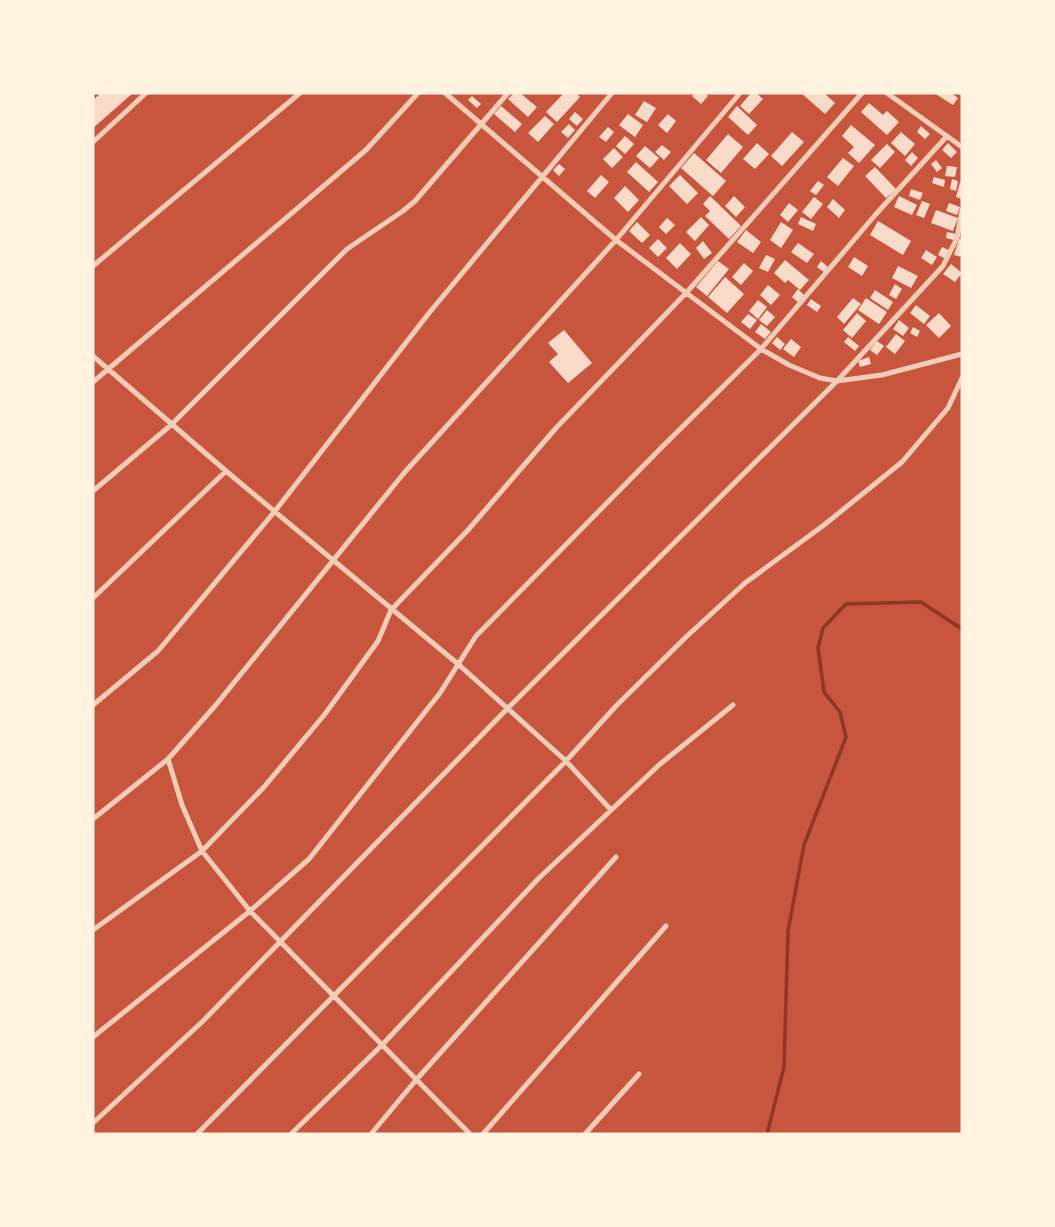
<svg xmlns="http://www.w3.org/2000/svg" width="1055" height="1227" font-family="'Public Sans',sans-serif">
<rect width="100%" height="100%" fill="#c8553d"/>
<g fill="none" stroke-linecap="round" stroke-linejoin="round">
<path stroke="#8f3625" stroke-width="3.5" d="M767 1134 784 1067 788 931 804 845 846 737 840 712 824 692 818 648 823 628 846 604 921 602 962 629"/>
</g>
<path fill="#f7dbc8" d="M101 93H133L93 128V100Z
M514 93H520L537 107 528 117 508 99Z
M564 93H576L580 97 557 122 546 112Z
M695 93H705L708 96 701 104 692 96Z
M751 93H756L763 99 749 114 740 106Z
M801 93H824L835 103 825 114Z
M934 93H951L958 98 953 105Z
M472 96 481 104 477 108 468 100Z
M644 101 656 108 647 122 635 115Z
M869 103 883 115 887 111 899 122 887 135 861 112Z
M501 106 522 124 515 132 494 114Z
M737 106 757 125 748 135 728 117Z
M575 112 583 119 577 126 569 119Z
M628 114 643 125 635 137 619 125Z
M668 114 676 121 667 133 658 125Z
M545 116 554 124 538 142 528 133Z
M569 124 575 130 568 138 561 132Z
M851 125 875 145 859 163 848 153 854 147 842 136Z
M921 126 930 134 925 139 917 132Z
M608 127 614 132 606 142 599 137Z
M792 132 804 142 782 166 771 156Z
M901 132 915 144 905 156 891 143Z
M728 134 743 147 721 173 706 160Z
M625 136 634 144 625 154 616 146Z
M757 143 769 154 755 169 743 159Z
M948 143 957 152 951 158 942 150Z
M887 144 895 152 880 168 871 160Z
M662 145 671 152 664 160 655 152Z
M645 146 659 158 650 168 636 156Z
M614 148 623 157 612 168 603 159Z
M912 152 918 158 911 166 905 160Z
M694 153 726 181 713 196 681 168Z
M843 158 854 166 838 186 827 177Z
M936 160 942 168 937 172 931 164Z
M636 162 658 182 649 192 627 172Z
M559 164 565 169 559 176 553 170Z
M947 166 957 167 955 177 945 176Z
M875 167 896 189 886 198 865 176Z
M601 175 609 182 595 198 587 191Z
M680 175 698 193 687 204 669 186Z
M934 177 945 180 944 187 932 183Z
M952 179 958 181 956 191 950 189Z
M818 181 824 185 816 195 810 191Z
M960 182H962V199L956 197Z
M625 186 639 200 628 212 614 198Z
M911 189 923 193 920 200 909 196Z
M710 196 741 226 729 239 705 216 710 211 703 204Z
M734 196 745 207 736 217 725 206Z
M899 196 917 205 912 215 894 207Z
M814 197 823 204 811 219 802 212Z
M833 199 845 210 839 218 827 207Z
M922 201 930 204 924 218 916 215Z
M789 203 798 210 788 222 780 215Z
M949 203 960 207 957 215 946 211Z
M936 210 958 218 953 231 931 223Z
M701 217 709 225 695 241 686 232Z
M801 217 816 224 813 231 798 224Z
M667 218 675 225 666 234 659 227Z
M878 221 911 241 903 255 870 235Z
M637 222 650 235 642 243 629 231Z
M781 222 793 230 781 248 770 240Z
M746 230 761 242 753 253 737 242Z
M947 232 956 234 954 240 946 238Z
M658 239 667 248 658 257 649 248Z
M959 239 962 240V257L954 255Z
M703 241 712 253 704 259 696 248Z
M680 243 691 254 677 269 666 258Z
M798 243 814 254 807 263 791 252Z
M942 247 949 250 946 259 938 255Z
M926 250 937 257 932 265 921 258Z
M766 255 775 259 768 272 759 268Z
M854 257 868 266 862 276 848 267Z
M785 260 809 280 800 290 788 280 785 283 774 273Z
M718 261 729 269 707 296 696 287Z
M821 261 828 267 824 272 817 267Z
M744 263 753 271 741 285 732 277Z
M951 264 962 273 955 282 943 274Z
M898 266 918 276 911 288 892 278Z
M725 277 744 294 727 313 708 297Z
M895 284 902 289 896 299 889 295Z
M768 285 780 295 771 305 760 295Z
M798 289 804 295 798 302 792 297Z
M875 290 893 302 888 310 870 298Z
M853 298 861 304 844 324 837 317Z
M866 298 887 312 879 324 858 310Z
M811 299 821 306 817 312 807 305Z
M758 300 767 307 758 319 749 311Z
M916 305 930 316 924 324 910 313Z
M767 310 775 317 767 326 759 320Z
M857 313 866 321 852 338 843 330Z
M939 313 951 326 939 338 926 325Z
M748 314 757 320 750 329 741 322Z
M899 320 909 328 903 336 893 329Z
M761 324 771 332 765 339 755 332Z
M913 327 920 331 917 337 910 333Z
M564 330 592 363 568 383 549 362 558 354 548 343Z
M896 334 905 341 895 354 886 347Z
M777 337 785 344 780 350 772 343Z
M848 337 859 346 855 351 844 342Z
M791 339 801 347 794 357 783 349Z
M877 341 884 346 877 355 870 350Z
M869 357 871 364 860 367 858 361Z"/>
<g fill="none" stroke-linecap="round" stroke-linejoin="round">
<path stroke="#f1ccb7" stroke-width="5" d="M445 93 616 240 761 349 789 365 820 378 837 381 882 375 962 354
M887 93 962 147
M93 142 146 93
M93 266 300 93
M93 356 226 471 458 664 566 761 611 810
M93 382 366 150 418 93
M93 491 171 425 347 249 403 211 415 201 508 93
M93 598 226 471
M93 705 158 651 275 511 429 313 612 93
M168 759 182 805 202 851 250 911 470 1134
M93 819 168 759 215 706 404 473 616 240 740 93
M93 930 202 851 264 787 325 714 378 641 391 610 468 530 556 428 687 292 862 93
M93 1037 250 911 309 859 440 693 476 636 662 447 761 349 876 214 947 136
M93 1123 203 1021 507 709 837 381 943 266 957 238 962 210
M197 1134 566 761 616 706 686 637 745 583 824 525 902 462 948 408 962 378
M291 1134 382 1045 539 878 659 765 733 705
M371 1134 416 1080 616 857
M483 1134 666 926
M585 1134 639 1074"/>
</g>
<rect width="1055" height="1227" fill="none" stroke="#fff3e0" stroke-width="189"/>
</svg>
